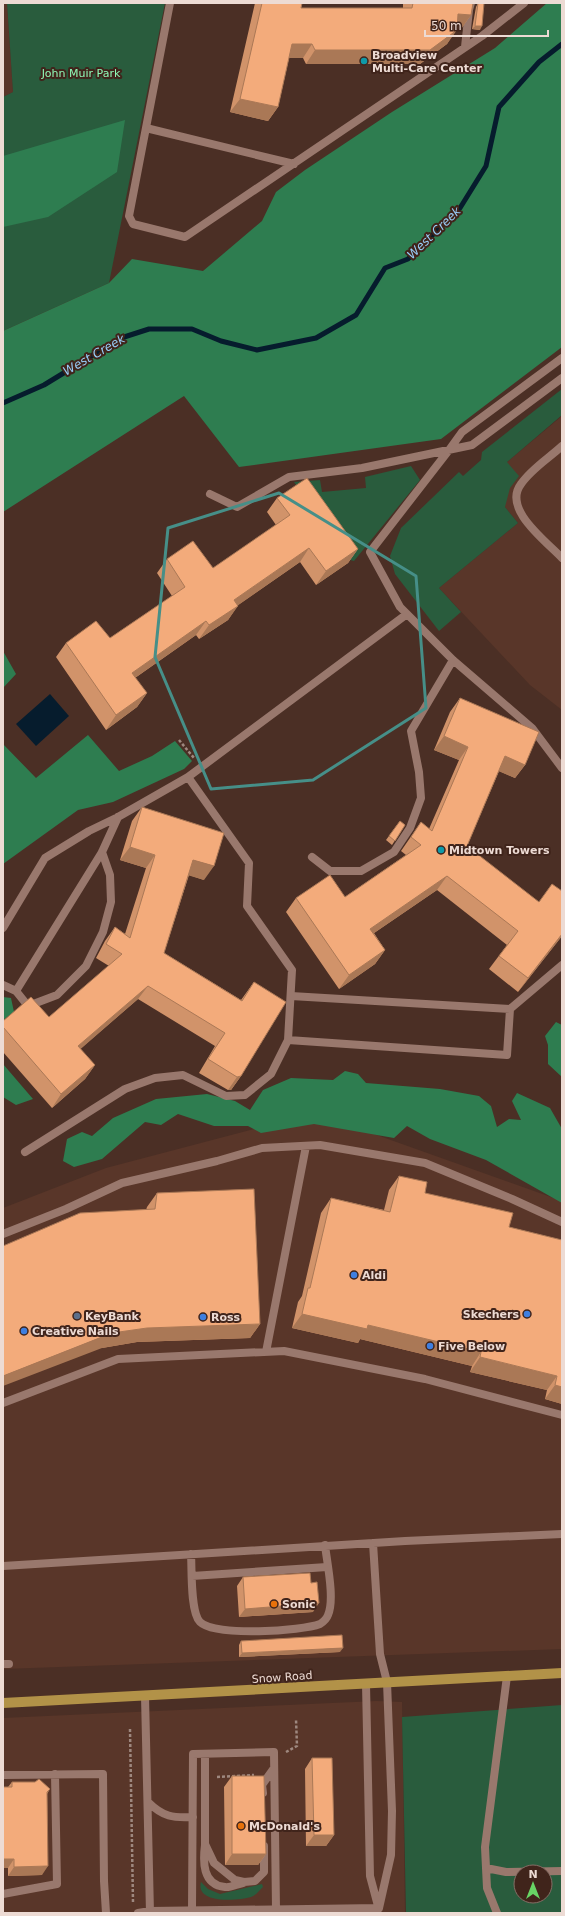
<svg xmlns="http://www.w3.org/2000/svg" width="565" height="1916" font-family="'DejaVu Sans',sans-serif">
<rect width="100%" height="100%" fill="#4b2f25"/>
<path fill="#593629" d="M3 3H7L13 92 3 97Z
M562 416V710L530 685 439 588 518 523 505 507 507 462Z
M315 1113 562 1201V1649L3 1669V1208L106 1168Z
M377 1701 402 1702 405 1913H3V1718Z"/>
<path fill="#295c3d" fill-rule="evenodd" d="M7 3H165L109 283 3 331V97L13 92Z
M562 389V415L507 462 519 476 510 488 505 507 518 523 439 588 461 612 439 631 395 574 390 556 401 528 459 472 463 476 481 460 482 452Z
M411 466 420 480 354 561 350 560 294 482 320 480 322 492 366 488 365 477Z
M562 1705V1913H406L402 1717ZM521 1872H545V1896H521Z
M201 1882 208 1889 220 1894 262 1884 263 1887C259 1891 256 1895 251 1897 238 1901 195 1904 201 1882Z"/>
<path fill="#2e7d50" d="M547 3H562V347L441 439 239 467 184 396 3 512V331L109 283 132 259 203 271 262 221 276 192 305 170 392 112 495 48Z
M125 120 117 172 48 217 3 227V156Z
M3 651 16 674 3 688Z
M88 735 119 771 152 756 175 741 192 761 184 769 113 802 78 810 3 864V744L36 778Z
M3 997 11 998 14 1012 3 1020Z
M556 1022 562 1025V1077L548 1064V1045L545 1036Z
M3 1064 33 1099 16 1105 3 1097Z
M345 1071 358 1074 366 1083 440 1089 479 1096 491 1106 497 1127 509 1119 521 1120 512 1101 517 1093 550 1108 562 1129V1203L486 1160 430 1139 407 1126 394 1138 314 1124 261 1133 248 1126H214L178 1114 161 1125 145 1122 102 1159 74 1167 63 1161 67 1139 82 1132 92 1136 113 1118 156 1099 207 1094 235 1101 250 1110 263 1090 291 1078 333 1080Z"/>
<path fill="#061c2d" d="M50 694 69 716 36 746 16 724Z"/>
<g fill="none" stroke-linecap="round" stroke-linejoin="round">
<path stroke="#061c2d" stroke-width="5" d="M3 403 44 385 121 338 149 329H192L221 341 257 350 316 338 356 315 385 268 408 259 460 208 486 166 499 107 539 62 562 44"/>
<path stroke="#9e887f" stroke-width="2.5" stroke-dasharray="3 2" stroke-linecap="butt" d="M179 740 194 758
M130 1729 133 1902
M286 1752 297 1746 296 1719
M217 1777 254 1775"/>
<path stroke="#99786d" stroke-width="8" d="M170 3 129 216 133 224 185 237 482 36 524 3
M465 47 469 10 471 3
M146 128 294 164
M562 358 462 432 449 450 370 552 400 607 453 660 532 728 562 768
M562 446C549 458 531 469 521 484 502 509 546 541 562 558
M210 494 237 507 289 477 362 468 472 445 562 378
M407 614 188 777 249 863 247 906 292 970 288 1040 507 1055 510 1009 562 965
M312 857 330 871H361L394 852 410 828 421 798 419 772 411 731 453 660
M3 928 45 858 89 831 118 817 188 777
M3 985 16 991 102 852 118 817
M16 991 28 1006 57 995 86 966 103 932 111 902 110 875 102 852
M291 996 510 1009
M25 1152 125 1089 155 1078 183 1075 226 1096 245 1095 271 1074 288 1040
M3 1234 66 1209 122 1183 217 1161 262 1148 320 1145 425 1163 512 1199 562 1222
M266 1352 306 1146
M3 1403 118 1359 284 1351 425 1379 562 1415
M373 1543 380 1654 387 1682 392 1811 391 1855 379 1908
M191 1554C192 1568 190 1612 200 1622 215 1637 302 1631 320 1624 323 1622 327 1618 328 1615 335 1599 327 1563 325 1545
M3 1566 405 1541 562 1534
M192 1576 327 1567
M3 1664H9
M507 1676 485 1847 486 1868 506 1872 562 1871
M366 1684 370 1876 378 1906
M145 1696 150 1913
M205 1754V1844L214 1863 235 1880 244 1882 255 1881 264 1872V1846
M3 1775 103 1774 104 1881 106 1913
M263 1793 262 1785 274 1768
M148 1802C163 1817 173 1818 193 1817
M205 1845C203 1861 202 1885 225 1887 230 1888 237 1884 243 1883
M486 1868 487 1888 497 1913
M3 1894 57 1884 55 1774
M192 1910 193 1754 274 1752 276 1909
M138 1913 150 1911 379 1908"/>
<path stroke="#b29248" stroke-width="10" d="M3 1703 562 1673"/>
</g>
<path fill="#d1936a" d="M255 3H302L301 8H403V3H473L471 15 461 29 457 28 447 44 420 64H306L303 58H289L278 107 268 121 230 112Z
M478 3 480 30 472 29 476 7Z
M277 498 358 549 348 563 316 585 300 562 238 605 228 620 199 639 196 635 135 678 147 693 137 707 106 730 56 657 66 643 110 638 172 596 157 573 167 559 213 568 276 525 267 512Z
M460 698 525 765 515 778 499 771 467 846 562 936 518 992 489 969 507 945 437 890 374 933 385 950 375 964 339 989 286 912 296 898 345 897 406 855 401 851 421 822 429 829 459 760 434 750 450 712Z
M142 807 204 880 189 875 164 953 241 1000 254 982 241 1076 231 1090H228L199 1073 215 1046 138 999 80 1049 95 1065 85 1079 52 1108 3 1052V1021L49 1017 109 966 96 958 105 941 115 927 125 934 146 868 120 860 132 821Z
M400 821 405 825 392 845 386 840Z
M399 1176 425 1193 509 1227 562 1240V1404L545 1399 547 1390 470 1372 472 1366 360 1339 358 1343 292 1328 298 1302 302 1296 321 1213 331 1198 384 1210 389 1190Z
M157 1193 260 1324 250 1338 137 1342 102 1348 147 1207Z
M243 1577 313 1612 239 1617 237 1586Z
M241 1641 340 1652 239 1657V1645Z
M312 1758 334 1835 326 1846H306L305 1769Z
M232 1776 266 1854 258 1865H225L224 1787Z
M12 1782 50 1789 47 1794 42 1875 8 1876V1868H3V1787H8Z"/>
<path fill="#aa7856" d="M458 14 471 15 461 29 448 28Z
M475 26H482L480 30 472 29Z
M457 30 447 44 420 64H306L315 50Z
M292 44H312L303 58H282Z
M240 99 278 107 268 121 230 112Z
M309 548 300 562 224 615 234 600Z
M358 549 348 563 316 585 326 571Z
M238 606 228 620 199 639 209 625Z
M206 621 196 635 122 687 132 673Z
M147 693 137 707 106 730 116 715Z
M444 736 468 747 459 760 434 750Z
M505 756 525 765 515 778 496 770Z
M130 847 155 855 146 868 120 860Z
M193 860 214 866 204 880 184 874Z
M447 876 437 890 361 942 370 929Z
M562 934V936L518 992 528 978Z
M385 950 375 964 339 989 349 975Z
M148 986 138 999 68 1060 78 1046Z
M95 1065 85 1079 52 1108 61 1094Z
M241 1076 231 1090H228L237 1077Z
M302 1314 368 1325 481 1352 472 1366 360 1339 358 1343 292 1328Z
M260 1324 250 1338 137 1342 102 1348 3 1386V1376L112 1333 147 1328Z
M480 1357 557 1376 547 1390 470 1372Z
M555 1385 562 1387V1404L545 1399Z
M319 1603 313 1612 239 1617 245 1609Z
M343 1648 340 1652 239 1657 242 1653Z
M314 1835H334L326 1846H306Z
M232 1854H266L258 1865H225Z
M3 1859H14L8 1868H3Z
M48 1866 42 1875 8 1876 14 1867Z"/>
<path fill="#f3ab7b" stroke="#aa7856" d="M262 3H302L301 8H412L413 3H473L471 15 458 14 457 30 430 50H315L312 44H292L278 107 240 99Z
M478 3H484L482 26H475Z
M307 478 358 549 326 571 309 548 234 600 238 606 209 625 206 621 132 673 147 693 116 715 66 643 96 621 110 638 185 587 167 559 193 541 213 568 290 515 277 498Z
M460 698 539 732 525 765 505 756 467 846 539 902 552 884 562 891V934L528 978 499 956 518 931 447 876 370 929 385 950 349 975 296 898 330 875 345 897 421 845 411 837 421 822 432 831 468 747 444 736Z
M142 807 224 833 214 866 193 860 164 953 242 1001 254 982 286 1002 241 1076 237 1077 208 1059 225 1033 148 986 78 1046 95 1065 61 1094 3 1027V1021L31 997 49 1017 122 954 106 944 115 927 130 938 155 855 130 847Z
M400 821 405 825 395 841 389 836Z
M399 1176 427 1182 425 1193 513 1213 509 1227 562 1240V1387L555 1385 557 1376 480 1357 481 1352 368 1325 367 1329 302 1314 308 1288H310L331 1198 390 1212Z
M254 1189 260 1324 147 1328 112 1333 3 1376V1246L80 1213 155 1209 157 1193Z
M310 1573 311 1583 317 1582 319 1603 245 1609 243 1577Z
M342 1635 343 1648 242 1653 241 1641Z
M312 1758H332L334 1835H314Z
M232 1776H264L266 1854H232Z
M39 1779 50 1789 47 1792 48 1866 14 1867V1859H3V1787H12V1782H35Z"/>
<path fill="none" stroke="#468f88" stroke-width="3" stroke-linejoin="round" d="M279 493 416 576 426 708 313 780 211 789 155 657 168 528Z"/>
<g fill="#0f9aa8" stroke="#40241b" stroke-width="1.5">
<circle cx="364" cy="61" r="4"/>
<circle cx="441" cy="850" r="4"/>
</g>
<g fill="#3f7fe0" stroke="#40241b" stroke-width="1.5">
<circle cx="354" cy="1275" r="4"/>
<circle cx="527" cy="1314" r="4"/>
<circle cx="203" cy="1317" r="4"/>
<circle cx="24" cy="1331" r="4"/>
<circle cx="430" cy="1346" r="4"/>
</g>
<circle fill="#5c6f8a" stroke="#40241b" stroke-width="1.5" cx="77" cy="1316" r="4"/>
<g fill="#e8710a" stroke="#40241b" stroke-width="1.5">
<circle cx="274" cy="1604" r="4"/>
<circle cx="241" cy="1826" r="4"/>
</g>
<g text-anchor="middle" stroke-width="4" stroke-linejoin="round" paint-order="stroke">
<g font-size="11" font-weight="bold" fill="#eddbd4" stroke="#40241b" text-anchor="start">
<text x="372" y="59">Broadview<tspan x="372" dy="13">Multi-Care Center</tspan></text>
<text x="449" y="854">Midtown Towers</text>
<text x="362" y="1279">Aldi</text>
<text x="519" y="1318" text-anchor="end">Skechers</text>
<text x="85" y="1320">KeyBank</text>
<text x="211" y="1321">Ross</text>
<text x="32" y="1335">Creative Nails</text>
<text x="438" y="1350">Five Below</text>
<text x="282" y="1608">Sonic</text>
<text x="249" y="1830">McDonald's</text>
</g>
<g font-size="11" fill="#8ef8b6" stroke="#40241b">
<text x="81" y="77">John Muir Park</text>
</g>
<g font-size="11" fill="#eddbd4" stroke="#40241b">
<text transform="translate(282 1677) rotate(-4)" y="4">Snow Road</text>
</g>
<g font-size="12" font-style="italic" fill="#99cef9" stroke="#40241b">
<text transform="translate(434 233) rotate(-44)" y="4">West Creek</text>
<text transform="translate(94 355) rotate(-30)" y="4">West Creek</text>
</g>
</g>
<rect width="565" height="1916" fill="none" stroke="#eddbd4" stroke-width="8"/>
<g transform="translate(533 1884)"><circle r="19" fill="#40241b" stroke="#856d65"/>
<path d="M0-3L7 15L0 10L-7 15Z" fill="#68d465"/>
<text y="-6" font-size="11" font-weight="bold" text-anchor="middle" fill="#eddbd4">N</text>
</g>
<path d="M425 30v6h123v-6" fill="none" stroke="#eddbd4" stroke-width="2"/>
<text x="431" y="30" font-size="12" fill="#eddbd4" stroke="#40241b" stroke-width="3" paint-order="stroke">50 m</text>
</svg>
